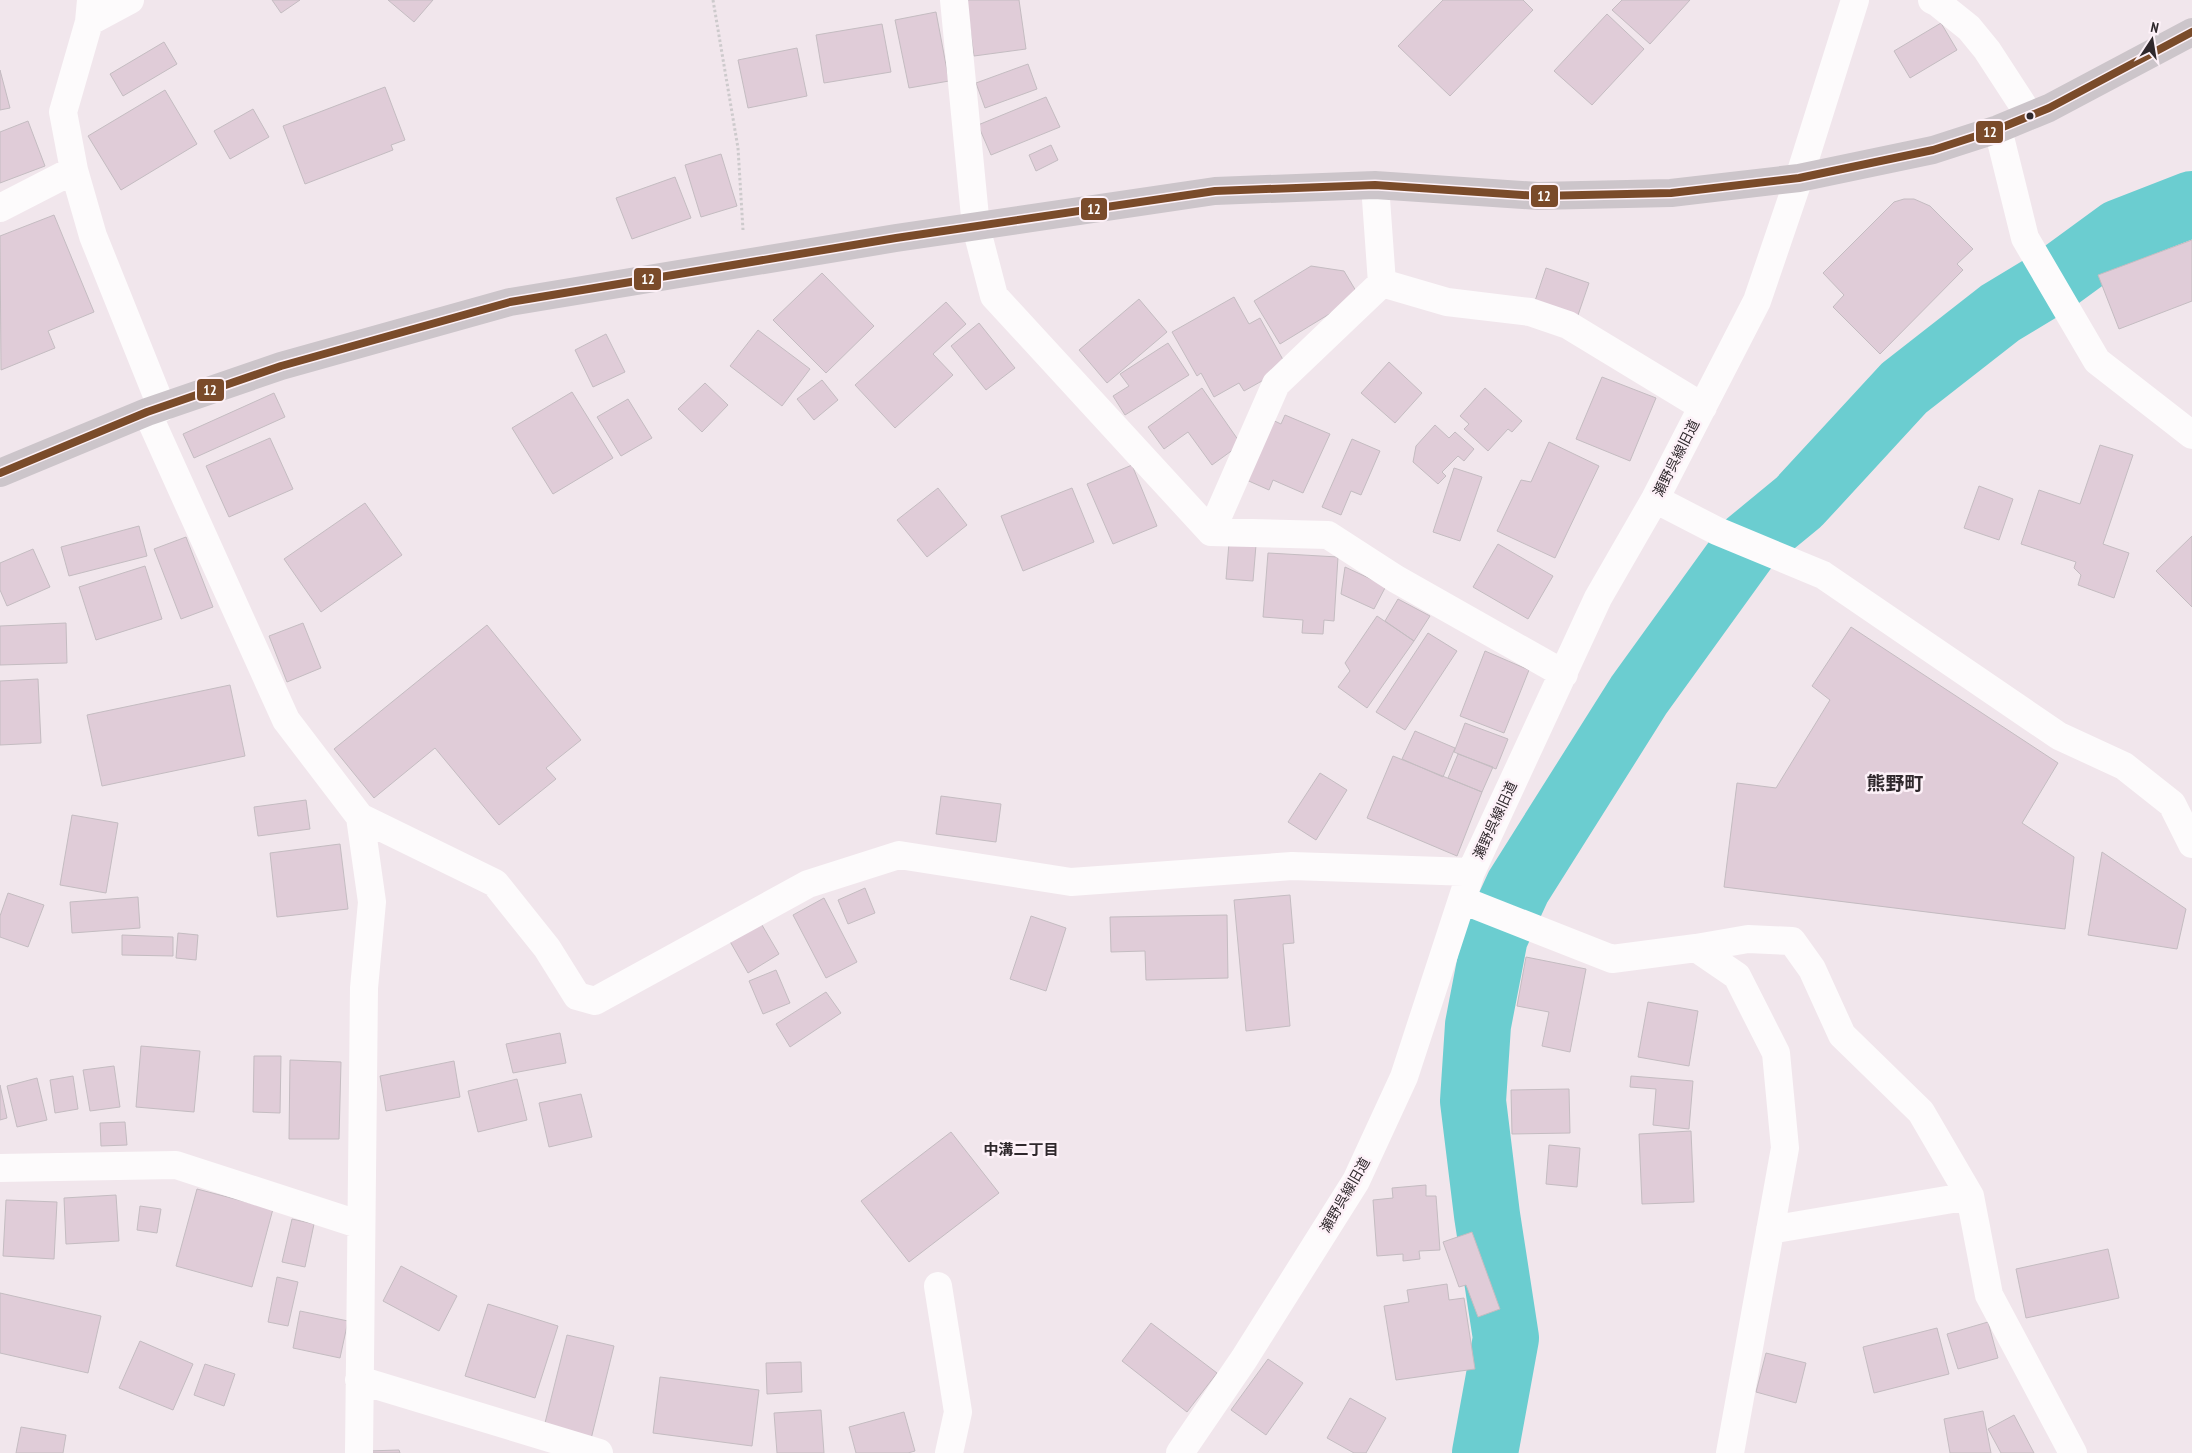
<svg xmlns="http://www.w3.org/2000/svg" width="2192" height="1453" font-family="'PT Sans Narrow','Noto Sans JP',sans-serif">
<rect width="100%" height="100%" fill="#f1e6ec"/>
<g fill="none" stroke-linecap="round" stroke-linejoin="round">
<path stroke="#6bcdd0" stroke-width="66" d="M1485 1453 1506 1338 1487 1215 1473 1101 1478 1025 1495 937 1518 887 1639 695 1748 544 1799 502 1904 388 2000 313 2053 281 2120 232 2192 204"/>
</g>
<path fill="#e0ccd8" stroke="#c4bcc1" d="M272 0H300L281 13Z
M388 0H433L414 22Z
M966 0H1019L1026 49 974 56Z
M1443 0H1523L1533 10 1450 96 1398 46Z
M1622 0H1690L1650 44 1612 10Z
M936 12 949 81 909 88 895 20Z
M1607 14 1644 49 1592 105 1554 71Z
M1941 23 1957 50 1910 78 1894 51Z
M882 24 891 72 824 83 816 35Z
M164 42 177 64 123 96 110 74Z
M797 48 807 96 748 108 738 60Z
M1028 64 1037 89 985 108 976 83Z
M0 70 10 108 0 110Z
M385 87 405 140 391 145 393 150 305 184 283 126Z
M165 90 197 144 121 190 88 136Z
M1046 97 1060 127 991 155 978 125Z
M253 109 269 137 230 159 214 131Z
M28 121 45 166 0 183V132Z
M1051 145 1058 160 1036 171 1029 155Z
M721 154 737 206 701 217 685 165Z
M675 177 691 218 632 239 616 198Z
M1904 199H1914L1930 206 1973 249 1957 264 1963 270 1880 354 1833 307 1844 295 1823 273 1894 202Z
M54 215 94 312 48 331 55 348 1 370 0 236Z
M2192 240V301L2119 329 2098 275Z
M1311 266 1344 271 1359 296 1280 344 1254 301Z
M1546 268 1589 283 1577 318 1534 304Z
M822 273 874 326 826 373 773 320Z
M1234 297 1249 324 1260 318 1287 367 1244 391 1239 383 1214 397 1201 373 1197 376 1172 332Z
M1139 299 1167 332 1107 383 1079 350Z
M946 302 966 324 933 354 953 375 895 428 855 385Z
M979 323 1015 368 986 390 951 346Z
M758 330 810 369 782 406 730 366Z
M606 334 625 372 593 387 575 350Z
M1168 343 1189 375 1125 415 1113 396 1129 386 1120 374Z
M1389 362 1422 393 1395 423 1361 393Z
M1602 377 1656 398 1630 461 1576 439Z
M822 380 838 400 814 420 797 399Z
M705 383 728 405 702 432 678 409Z
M1202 388 1241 444 1212 465 1188 432 1164 449 1148 427Z
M1485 388 1522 421 1512 432 1508 429 1488 451 1464 429 1469 424 1460 416Z
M572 392 613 458 553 494 512 428Z
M274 393 285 417 194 458 183 434Z
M628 399 652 438 621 456 597 417Z
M1285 415 1330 434 1303 493 1273 480 1269 490 1242 478 1268 418 1281 424Z
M1435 425 1449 438 1455 432 1474 449 1464 461 1458 456 1442 472 1446 476 1438 484 1413 462 1416 446Z
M270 438 293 489 229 517 206 466Z
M1352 439 1380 451 1361 495 1351 491 1341 515 1322 507Z
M1549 442 1599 466 1555 558 1497 531 1521 480 1531 482Z
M2100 445 2133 455 2103 544 2129 553 2114 598 2078 585 2081 575 2074 568 2076 562 2021 544 2039 490 2080 504Z
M1132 465 1157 526 1113 544 1087 484Z
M1454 468 1482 477 1460 541 1433 532Z
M1979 486 2013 499 1999 540 1964 528Z
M938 488 967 525 927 557 897 520Z
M1072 488 1094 542 1023 571 1001 516Z
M365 503 402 555 321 612 284 559Z
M139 526 147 556 69 576 61 547Z
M2192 536V607L2156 571Z
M186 537 213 607 181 619 154 549Z
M1229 543 1256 545 1253 581 1226 579Z
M1498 544 1553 576 1528 619 1473 587Z
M33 549 50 587 7 606 0 590V563Z
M1268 553 1338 557 1334 621 1324 620 1323 634 1302 633 1303 620 1263 617Z
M145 566 162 619 96 640 79 587Z
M1345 567 1386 586 1374 609 1341 594Z
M1398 599 1430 616 1414 641 1385 621Z
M1377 616 1414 641 1367 708 1338 687 1350 671 1345 663Z
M66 623 67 663 0 665V626Z
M303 623 321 668 287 682 269 636Z
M487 625 581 740 546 768 556 779 499 825 435 748 374 798 334 749Z
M1851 627 2058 763 2022 823 2074 857 2065 929 1724 887 1737 783 1776 788 1830 700 1812 686Z
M1428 633 1457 651 1405 730 1376 712Z
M1485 651 1529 670 1504 733 1460 716Z
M38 679 41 743 0 745V681Z
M230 685 245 756 102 786 87 715Z
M1465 723 1508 739 1496 769 1454 752Z
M1415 731 1455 748 1443 777 1402 759Z
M1458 754 1493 767 1482 792 1448 778Z
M1393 756 1482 792 1457 856 1367 818Z
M1320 773 1347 790 1316 840 1288 822Z
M941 796 1001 804 996 842 936 834Z
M306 800 310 829 258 836 254 807Z
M72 815 118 823 106 893 60 885Z
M340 844 348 909 277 917 270 853Z
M2102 852 2186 909 2177 949 2088 935Z
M865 888 875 913 848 924 838 900Z
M8 893 44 905 28 947 0 937V916Z
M1290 895 1294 943 1283 944 1290 1026 1246 1031 1234 900Z
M138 897 140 928 72 933 70 902Z
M824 898 857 962 826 978 793 915Z
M1227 915 1228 978 1146 980 1145 951 1111 952 1110 917Z
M1031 916 1066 928 1046 991 1010 979Z
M759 920 779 954 748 973 728 938Z
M178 933 198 935 196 960 176 958Z
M122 935 173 937V956L122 955Z
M1526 957 1586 969 1570 1052 1542 1046 1549 1012 1517 1006Z
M776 970 790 1003 763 1014 749 981Z
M826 992 841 1013 790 1047 776 1024Z
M1648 1002 1698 1011 1689 1066 1638 1057Z
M560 1033 566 1063 513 1073 506 1044Z
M141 1046 200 1051 194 1112 136 1107Z
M254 1056H281L280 1113 253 1112Z
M290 1060 341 1062 339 1139H289Z
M454 1061 460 1097 386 1111 380 1076Z
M114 1066 120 1107 90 1111 83 1070Z
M73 1076 78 1109 55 1113 50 1080Z
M1631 1076 1693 1081 1689 1129 1653 1125 1656 1089 1630 1087Z
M37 1078 47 1120 17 1127 7 1086Z
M517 1079 527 1120 478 1132 468 1091Z
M0 1085 7 1118 0 1120Z
M1569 1089 1570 1133 1512 1134 1511 1090Z
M581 1094 592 1137 549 1147 539 1103Z
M125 1122 127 1145 101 1146 100 1123Z
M1691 1131 1694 1202 1642 1204 1639 1134Z
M951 1132 999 1193 909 1262 861 1201Z
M1549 1145 1580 1148 1577 1187 1546 1184Z
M1426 1185V1196H1436L1440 1250 1419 1251 1420 1259 1403 1261V1254L1377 1256 1373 1200 1393 1198 1392 1188Z
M197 1189 273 1209 252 1287 176 1266Z
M116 1195 119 1241 66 1244 64 1198Z
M6 1200 57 1202 54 1259 3 1256Z
M140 1206 161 1209 157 1233 137 1230Z
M292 1219 314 1224 305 1267 282 1262Z
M1472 1232 1500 1309 1478 1317 1466 1285 1459 1287 1443 1242Z
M2108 1249 2119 1298 2026 1318 2016 1269Z
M401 1266 457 1296 439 1331 383 1301Z
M277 1277 298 1282 288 1326 268 1322Z
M1447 1284 1449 1300 1464 1298 1475 1369 1396 1380 1384 1306 1409 1302 1407 1290Z
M0 1293 101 1316 88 1373 0 1353Z
M488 1304 558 1326 535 1398 465 1376Z
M300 1311 348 1321 340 1358 293 1348Z
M1988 1322 1998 1358 1958 1369 1947 1334Z
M1151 1323 1217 1373 1187 1412 1122 1361Z
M1937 1328 1949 1374 1874 1393 1863 1347Z
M567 1335 614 1346 591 1439 544 1427Z
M140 1341 193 1364 173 1410 119 1388Z
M1766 1353 1806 1363 1796 1403 1756 1392Z
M1268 1359 1303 1383 1266 1435 1231 1410Z
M801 1362 802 1392 767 1394 766 1363Z
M205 1364 235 1374 224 1406 194 1395Z
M660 1377 759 1390 752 1446 653 1433Z
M1350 1398 1386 1418 1366 1453H1354L1327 1438Z
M821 1410 824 1453H777L774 1413Z
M1983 1411 1991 1453H1950L1944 1419Z
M904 1412 915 1451 908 1453H856L849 1427Z
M2014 1415 2034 1453H2001L1988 1429Z
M21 1427 66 1435 63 1453H16Z
M399 1450 400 1453H367V1451Z"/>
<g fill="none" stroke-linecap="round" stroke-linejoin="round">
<path stroke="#cdcacc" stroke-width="3" stroke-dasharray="2.5 2.5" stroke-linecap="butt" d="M713 0 738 148 743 230"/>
<path stroke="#fdfbfc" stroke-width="28" d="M91 0 89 22 63 112 74 170 93 236 162 408
M954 0 976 227 994 296 1211 532 1328 535 1396 579 1564 674
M1932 0 1938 3 1969 28 1987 50 2030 116
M89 22 130 0
M1998 129 2025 238 2097 361 2192 435
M0 208 74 170
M1382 283 1447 302 1530 312 1568 325 1703 407
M147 412 286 720 360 817 495 883 547 948 577 996 595 1001 808 884 899 855 1071 882 1292 866 1471 872
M1655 499 1717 531 1823 575 2059 736 2124 766 2172 804 2192 844
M1211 532 1276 384 1382 283 1375 185
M1462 900 1612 959 1696 948 1737 976 1776 1053 1785 1148 1730 1453
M1696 948 1748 939 1792 941 1812 969 1842 1035 1921 1112 1970 1196
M0 1168 176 1165 361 1225
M1770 1230 1970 1196 1989 1295 2073 1453
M938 1286 958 1412 949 1453
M359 1380 599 1453
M359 1453 364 988 372 902 360 817
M1180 1453 1244 1359 1356 1181 1404 1077 1471 872 1598 598 1655 499 1757 301 1799 178 1855 0"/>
<path stroke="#ccc5ca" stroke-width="28" d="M0 473 147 412 281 366 510 302 896 238 1215 191 1375 185 1538 196 1671 193 1799 178 1933 150 1998 129 2049 108 2192 32"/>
<g stroke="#fdf1f8" stroke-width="11">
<path id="bus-1" d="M0 473 147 412 281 366 510 302 896 238 1215 191 1375 185 1538 196 1671 193 1799 178 1933 150 1998 129 2049 108 2192 32"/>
</g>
<use href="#bus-1" stroke="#7a4b2a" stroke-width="8"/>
</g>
<circle fill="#2f282c" stroke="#fdf1f8" stroke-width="2" cx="2030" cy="116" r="4.5"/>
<g text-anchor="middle" stroke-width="5" stroke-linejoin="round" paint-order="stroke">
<g font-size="14" fill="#2f282c" stroke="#fdf1f8">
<text transform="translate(1676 458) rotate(-63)" y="5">瀬野呉線旧道</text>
<text transform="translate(1495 820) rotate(-65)" y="5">瀬野呉線旧道</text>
<text transform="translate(1345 1195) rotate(-60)" y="5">瀬野呉線旧道</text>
</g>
<g font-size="15" font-weight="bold" fill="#2f282c" stroke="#fdf1f8">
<text x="1021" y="1155">中溝二丁目</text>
</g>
<g font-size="19" font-weight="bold" fill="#2f282c" stroke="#fdf1f8">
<text x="1895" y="790">熊野町</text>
</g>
</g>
<g stroke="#fdf1f8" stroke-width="2">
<rect x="1975" y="120" width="29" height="24" rx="5" fill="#7a4b2a"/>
<rect x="1530" y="184" width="29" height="24" rx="5" fill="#7a4b2a"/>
<rect x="1080" y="197" width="28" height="24" rx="5" fill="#7a4b2a"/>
<rect x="633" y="267" width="29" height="24" rx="5" fill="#7a4b2a"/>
<rect x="196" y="378" width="29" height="24" rx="5" fill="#7a4b2a"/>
</g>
<g font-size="14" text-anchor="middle" font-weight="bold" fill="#fff">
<text x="1990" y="137">12</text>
<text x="1544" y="201">12</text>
<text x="1094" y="214">12</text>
<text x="648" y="284">12</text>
<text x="210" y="395">12</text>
</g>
<g transform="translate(2152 40) rotate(12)" stroke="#fdf1f8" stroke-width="4" paint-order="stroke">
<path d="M0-4L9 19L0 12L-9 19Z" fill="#2f282c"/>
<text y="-8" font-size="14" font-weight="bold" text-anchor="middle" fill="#2f282c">N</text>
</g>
</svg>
